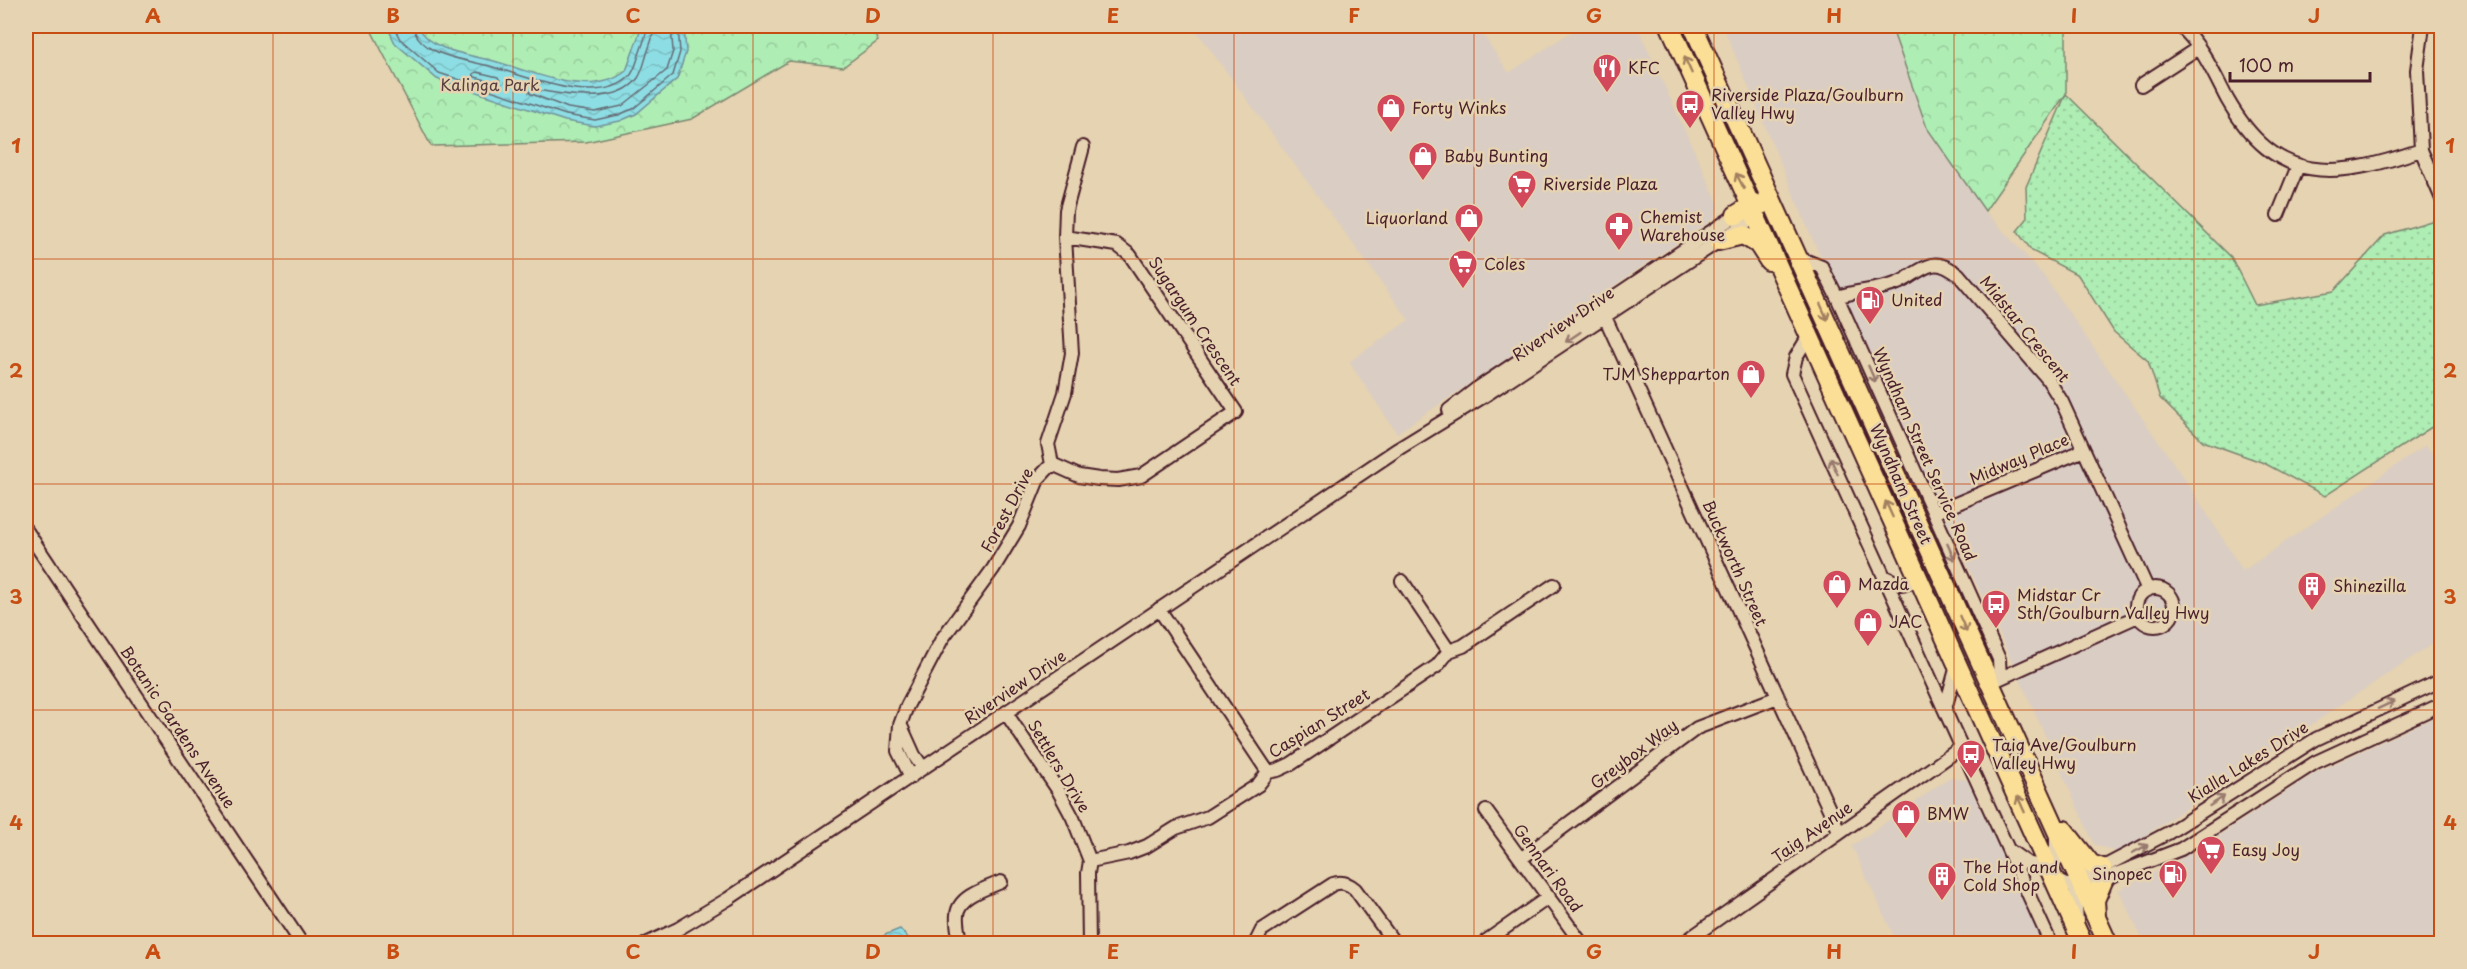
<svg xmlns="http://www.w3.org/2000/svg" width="2467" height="969" font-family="'Playpen Sans',sans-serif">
<defs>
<pattern id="grass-dots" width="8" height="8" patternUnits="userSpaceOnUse" patternTransform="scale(1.5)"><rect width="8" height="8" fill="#aeedb4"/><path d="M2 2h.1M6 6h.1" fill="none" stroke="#97cb9b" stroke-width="1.8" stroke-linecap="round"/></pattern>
<pattern id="forest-crowns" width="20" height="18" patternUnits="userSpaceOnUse" patternTransform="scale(1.5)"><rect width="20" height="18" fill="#aeedb4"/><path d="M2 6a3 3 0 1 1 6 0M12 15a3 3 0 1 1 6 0" fill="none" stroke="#97cb9b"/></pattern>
<pattern id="water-waves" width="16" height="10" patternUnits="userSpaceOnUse" patternTransform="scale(1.5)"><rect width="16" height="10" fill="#8ddee4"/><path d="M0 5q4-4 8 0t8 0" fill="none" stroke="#7bbec4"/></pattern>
</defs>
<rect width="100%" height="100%" fill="#e5d3b1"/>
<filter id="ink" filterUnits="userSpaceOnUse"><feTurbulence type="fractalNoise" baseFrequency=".0167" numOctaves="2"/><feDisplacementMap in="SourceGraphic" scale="12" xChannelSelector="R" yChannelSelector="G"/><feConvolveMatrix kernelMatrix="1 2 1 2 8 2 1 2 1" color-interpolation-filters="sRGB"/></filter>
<g filter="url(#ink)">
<path fill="#dacdc4" d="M1193 26H1477L1509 73 1580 26H1637L1718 203 1714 218 1397 433 1349 362 1409 320Z
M1723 26H1891L1927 128 1985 211 2043 275 2192 490 2243 571 2426 445 2441 466V638L2119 853 2094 844 1985 602 1811 236Z
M2441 714V943H2144L2119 890 2192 853 2315 773Z
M1950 777 1967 780 2043 943H1897L1852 846Z"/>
<path fill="url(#grass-dots)" stroke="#7c8670" stroke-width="1.5" d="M2066 94 2231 257 2255 305 2334 291 2385 235 2441 218V421L2325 496 2264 463 2203 441 2160 398 2148 361 2114 332 2078 275 2032 251 2017 231 2027 219 2026 187Z"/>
<path fill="url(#forest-crowns)" stroke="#7c8670" stroke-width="1.5" d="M369 26H870L878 41 843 67 789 61 692 119 586 142 431 146Z
M1891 26H2066V94L1985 211 1927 128Z"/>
<path fill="url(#water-waves)" stroke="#72929a" stroke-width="1.5" d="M387 26H418C431 52 468 54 494 61 531 71 591 100 626 71L642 26H684L686 52 677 79 636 114 620 121 595 126 565 121 437 79 395 43Z
M900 929 913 943H875L885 935Z"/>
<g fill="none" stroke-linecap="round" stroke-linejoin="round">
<path stroke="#656b75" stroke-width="1.5" d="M393 26 400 39 439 73 566 115 595 120 618 115 633 109 673 75 680 52 678 26
M413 26C414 34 421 42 428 47 447 59 472 61 493 67 528 77 598 107 629 77 635 71 637 60 640 52 643 43 647 34 647 26
M655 26C654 36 649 46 646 57 644 64 642 72 638 78 618 107 560 94 532 89L529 93 568 108 595 112 622 106 667 70 673 51 671 26
M477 72 498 77 500 81 497 83 475 77 473 74Z"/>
<g stroke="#4a1f2b" stroke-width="16">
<path id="minor" d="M2180 26C2201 44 2214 74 2227 99 2277 187 2336 179 2421 150
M2423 26 2417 70 2421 150 2442 199
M2141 85 2198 48
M2278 215 2298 166
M1799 258 1822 267 1837 297 1999 659 2000 678
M1837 297C1857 290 1878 291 1898 283 1909 279 1919 268 1932 265 1942 263 1950 269 1958 274L2047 378 2062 402 2148 590
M1600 306 1840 833
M1810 334 1796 357 1792 374 2051 944
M1449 410 1475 390 1736 215
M1052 464 1079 476 1099 479 1118 480 1141 476 1236 412 1130 255 1117 245 1065 237
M1934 513 2084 450
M26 530 302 944
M1885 577 1900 584 1921 581
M1402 581 1449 651
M2136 607a19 19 0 1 1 38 0a19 19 0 1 1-38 0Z
M1159 609 1268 772
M1994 681 2138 616
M1945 709 1958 662
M1006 713 1058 790 1073 818 1090 861 1088 873 1089 944
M901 726 914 755 923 768
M911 777 898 751 900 725 907 706 942 639 993 569 1019 526 1038 479 1052 464 1048 444 1065 393 1072 353 1065 237 1066 210 1083 147
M1486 811 1582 944
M2010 851 2027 863 2049 868 2056 860V838
M1522 858 1697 728 1778 697
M1090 861 1129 853 1147 846 1176 828 1208 817 1258 785 1268 772 1278 770 1291 764 1437 666 1449 651 1463 646 1554 585
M2054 879 2066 885 2098 884 2116 874 2181 849 2316 762 2442 704
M2077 921 2075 893 2088 875 2168 833 2316 739 2442 680
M646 944 678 929 728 899 1398 449 1481 398 1745 224
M960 944C959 934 956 924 957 915 958 896 987 888 1001 882
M1255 944 1262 930 1333 884C1342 881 1348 883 1355 889L1395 944
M1482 944 1549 897
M1682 944 1962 747"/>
</g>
<g stroke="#4a1f2b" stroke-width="22">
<path id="highway" d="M1670 26 2083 944
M1693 26 2108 944
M1736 215 1752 205 1764 204
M1718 241 1743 235 1758 244 1769 261
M2064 830 2091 864 2102 868
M2096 916 2095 900 2103 881"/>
</g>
<use href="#minor" stroke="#e5d3b1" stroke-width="12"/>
<use href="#highway" stroke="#fbdf96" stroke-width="18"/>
</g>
<defs><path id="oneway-shaft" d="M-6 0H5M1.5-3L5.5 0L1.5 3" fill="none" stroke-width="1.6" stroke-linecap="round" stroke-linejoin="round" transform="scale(1.5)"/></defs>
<g stroke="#a27f60">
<use href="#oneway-shaft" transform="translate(1688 65) rotate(-114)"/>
<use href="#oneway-shaft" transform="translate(1740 181) rotate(-117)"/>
<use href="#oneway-shaft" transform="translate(1824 312) rotate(66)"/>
<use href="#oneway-shaft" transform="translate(1889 509) rotate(-114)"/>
<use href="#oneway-shaft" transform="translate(1963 624) rotate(66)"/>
<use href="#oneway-shaft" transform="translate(2021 804) rotate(-114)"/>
</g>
<g stroke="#98796e">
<use href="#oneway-shaft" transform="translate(1573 337) rotate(146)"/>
<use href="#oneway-shaft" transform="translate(1872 374) rotate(66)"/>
<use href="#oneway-shaft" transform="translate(1834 466) rotate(-114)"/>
<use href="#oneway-shaft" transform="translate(1951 552) rotate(66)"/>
<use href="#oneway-shaft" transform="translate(2386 705) rotate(-25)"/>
<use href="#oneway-shaft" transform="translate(2217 801) rotate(-33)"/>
<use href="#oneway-shaft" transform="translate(2140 849) rotate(-27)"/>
</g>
</g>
<path fill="none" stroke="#c84d12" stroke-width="1.5" stroke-opacity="0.55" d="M273 26V944M513 26V944M753 26V944M993 26V944M1234 26V944M1474 26V944M1714 26V944M1954 26V944M2194 26V944M26 259H2442M26 484H2442M26 710H2442"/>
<defs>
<g id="restaurant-pin" transform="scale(1.5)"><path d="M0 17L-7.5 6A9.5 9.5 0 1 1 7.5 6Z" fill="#d1495b" stroke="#e5d3b1"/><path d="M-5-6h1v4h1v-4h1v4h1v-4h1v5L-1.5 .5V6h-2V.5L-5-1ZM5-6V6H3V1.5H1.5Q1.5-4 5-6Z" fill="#fff"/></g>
<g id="bus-pin" transform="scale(1.5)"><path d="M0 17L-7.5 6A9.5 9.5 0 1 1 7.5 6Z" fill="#d1495b" stroke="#e5d3b1"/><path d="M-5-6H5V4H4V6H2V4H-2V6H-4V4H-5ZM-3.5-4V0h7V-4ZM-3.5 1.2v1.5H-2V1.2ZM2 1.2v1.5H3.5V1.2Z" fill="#fff"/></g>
<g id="shop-pin" transform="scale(1.5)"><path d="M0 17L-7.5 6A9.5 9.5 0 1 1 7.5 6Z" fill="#d1495b" stroke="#e5d3b1"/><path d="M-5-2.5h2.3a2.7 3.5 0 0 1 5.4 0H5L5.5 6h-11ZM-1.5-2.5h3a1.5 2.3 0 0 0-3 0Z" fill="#fff"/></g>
<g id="supermarket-pin" transform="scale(1.5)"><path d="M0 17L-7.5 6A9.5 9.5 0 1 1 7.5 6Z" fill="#d1495b" stroke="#e5d3b1"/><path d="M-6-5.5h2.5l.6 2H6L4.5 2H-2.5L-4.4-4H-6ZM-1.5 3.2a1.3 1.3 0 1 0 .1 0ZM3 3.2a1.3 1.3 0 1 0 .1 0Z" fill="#fff"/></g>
<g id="pharmacy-pin" transform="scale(1.5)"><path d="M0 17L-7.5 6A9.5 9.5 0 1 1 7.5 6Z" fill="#d1495b" stroke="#e5d3b1"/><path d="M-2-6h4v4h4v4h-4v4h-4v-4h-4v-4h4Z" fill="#fff"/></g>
<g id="fuel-pin" transform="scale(1.5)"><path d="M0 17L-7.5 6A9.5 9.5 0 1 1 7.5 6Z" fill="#d1495b" stroke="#e5d3b1"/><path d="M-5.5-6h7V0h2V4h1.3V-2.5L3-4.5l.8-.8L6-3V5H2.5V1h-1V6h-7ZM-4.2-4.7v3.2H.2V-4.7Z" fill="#fff"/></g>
<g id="building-pin" transform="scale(1.5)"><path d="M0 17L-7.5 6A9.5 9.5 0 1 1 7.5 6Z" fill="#d1495b" stroke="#e5d3b1"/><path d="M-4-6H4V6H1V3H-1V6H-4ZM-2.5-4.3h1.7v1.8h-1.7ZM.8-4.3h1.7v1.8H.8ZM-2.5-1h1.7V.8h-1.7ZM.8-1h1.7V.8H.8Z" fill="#fff"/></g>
</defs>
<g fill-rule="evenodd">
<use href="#restaurant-pin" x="1607" y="68"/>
<use href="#bus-pin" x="1690" y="104"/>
<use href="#shop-pin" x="1391" y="108"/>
<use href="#shop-pin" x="1423" y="156"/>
<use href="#supermarket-pin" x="1522" y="184"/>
<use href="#shop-pin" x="1469" y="218"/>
<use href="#pharmacy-pin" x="1619" y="226"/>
<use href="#supermarket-pin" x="1463" y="264"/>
<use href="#fuel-pin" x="1870" y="300"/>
<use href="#shop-pin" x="1751" y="374"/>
<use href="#shop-pin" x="1837" y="584"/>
<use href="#building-pin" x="2312" y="586"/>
<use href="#bus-pin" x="1996" y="604"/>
<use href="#shop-pin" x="1868" y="622"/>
<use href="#bus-pin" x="1971" y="754"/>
<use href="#shop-pin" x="1906" y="814"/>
<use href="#supermarket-pin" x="2211" y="850"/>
<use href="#fuel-pin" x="2173" y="874"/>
<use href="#building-pin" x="1942" y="876"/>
</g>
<g text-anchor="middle" stroke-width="5" stroke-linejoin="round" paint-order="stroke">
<g font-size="16" fill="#4a1f2b" stroke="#e5d3b1" text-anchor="start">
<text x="1628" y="74">KFC</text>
<text x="1711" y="101">Riverside Plaza/Goulburn<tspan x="1711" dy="18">Valley Hwy</tspan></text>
<text x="1412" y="114">Forty Winks</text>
<text x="1444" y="162">Baby Bunting</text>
<text x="1543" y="190">Riverside Plaza</text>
<text x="1640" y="223">Chemist<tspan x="1640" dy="18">Warehouse</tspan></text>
<text x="1448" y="224" text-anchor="end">Liquorland</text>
<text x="1484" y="270">Coles</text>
<text x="1891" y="306">United</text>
<text x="1730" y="380" text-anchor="end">TJM Shepparton</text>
<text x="1858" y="590">Mazda</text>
<text x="2333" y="592">Shinezilla</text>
<text x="2017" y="601">Midstar Cr<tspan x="2017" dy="18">Sth/Goulburn Valley Hwy</tspan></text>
<text x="1889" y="628">JAC</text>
<text x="1992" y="751">Taig Ave/Goulburn<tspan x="1992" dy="18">Valley Hwy</tspan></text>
<text x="1927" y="820">BMW</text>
<text x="2232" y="856">Easy Joy</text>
<text x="1963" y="873">The Hot and<tspan x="1963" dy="18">Cold Shop</tspan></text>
<text x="2152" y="880" text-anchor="end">Sinopec</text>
</g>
<g font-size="16" fill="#593e40" stroke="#e5d3b1">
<text x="490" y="91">Kalinga Park</text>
</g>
<g font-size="16" fill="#4a1f2b" stroke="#e5d3b1">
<text transform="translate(1195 321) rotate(56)" y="6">Sugargum Crescent</text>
<text transform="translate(1563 324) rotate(-34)" y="6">Riverview Drive</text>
<text transform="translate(2025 329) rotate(51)" y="6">Midstar Crescent</text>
<text transform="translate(1925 454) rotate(66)" y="6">Wyndham Street Service Road</text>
<text transform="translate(2019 459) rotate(-23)" y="6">Midway Place</text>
<text transform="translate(1901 484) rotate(66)" y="6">Wyndham Street</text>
<text transform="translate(1007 510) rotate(-62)" y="6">Forest Drive</text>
<text transform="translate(1735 563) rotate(66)" y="6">Buckworth Street</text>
<text transform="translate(1015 687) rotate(-34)" y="6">Riverview Drive</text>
<text transform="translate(1319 723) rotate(-32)" y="6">Caspian Street</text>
<text transform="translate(178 727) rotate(56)" y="6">Botanic Gardens Avenue</text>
<text transform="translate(1634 754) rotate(-37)" y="6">Greybox Way</text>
<text transform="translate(2248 762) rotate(-32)" y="6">Kialla Lakes Drive</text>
<text transform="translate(1059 766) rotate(59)" y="6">Settlers Drive</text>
<text transform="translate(1812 832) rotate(-35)" y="6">Taig Avenue</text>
<text transform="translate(1548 868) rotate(54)" y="6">Gennari Road</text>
</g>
</g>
<rect width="2467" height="969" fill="none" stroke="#e5d3b1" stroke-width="66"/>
<path d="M2230 72v9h140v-9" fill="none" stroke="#4a1f2b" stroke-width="3"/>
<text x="2239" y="72" font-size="18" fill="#4a1f2b" stroke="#e5d3b1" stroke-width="4.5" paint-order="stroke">100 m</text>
<rect x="33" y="33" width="2401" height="903" fill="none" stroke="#c84d12" stroke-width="2"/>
<g font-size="20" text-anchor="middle" font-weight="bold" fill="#c84d12">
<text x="153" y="23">A</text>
<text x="393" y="23">B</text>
<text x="633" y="23">C</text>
<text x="873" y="23">D</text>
<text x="1113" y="23">E</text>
<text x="1354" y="23">F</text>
<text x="1594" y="23">G</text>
<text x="1834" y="23">H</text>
<text x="2074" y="23">I</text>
<text x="2314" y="23">J</text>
<text x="16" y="153">1</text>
<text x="2450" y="153">1</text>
<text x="16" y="378">2</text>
<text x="2450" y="378">2</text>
<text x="16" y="604">3</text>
<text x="2450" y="604">3</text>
<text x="16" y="830">4</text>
<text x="2450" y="830">4</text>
<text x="153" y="959">A</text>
<text x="393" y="959">B</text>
<text x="633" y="959">C</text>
<text x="873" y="959">D</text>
<text x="1113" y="959">E</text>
<text x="1354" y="959">F</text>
<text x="1594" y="959">G</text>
<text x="1834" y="959">H</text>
<text x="2074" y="959">I</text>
<text x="2314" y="959">J</text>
</g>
</svg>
